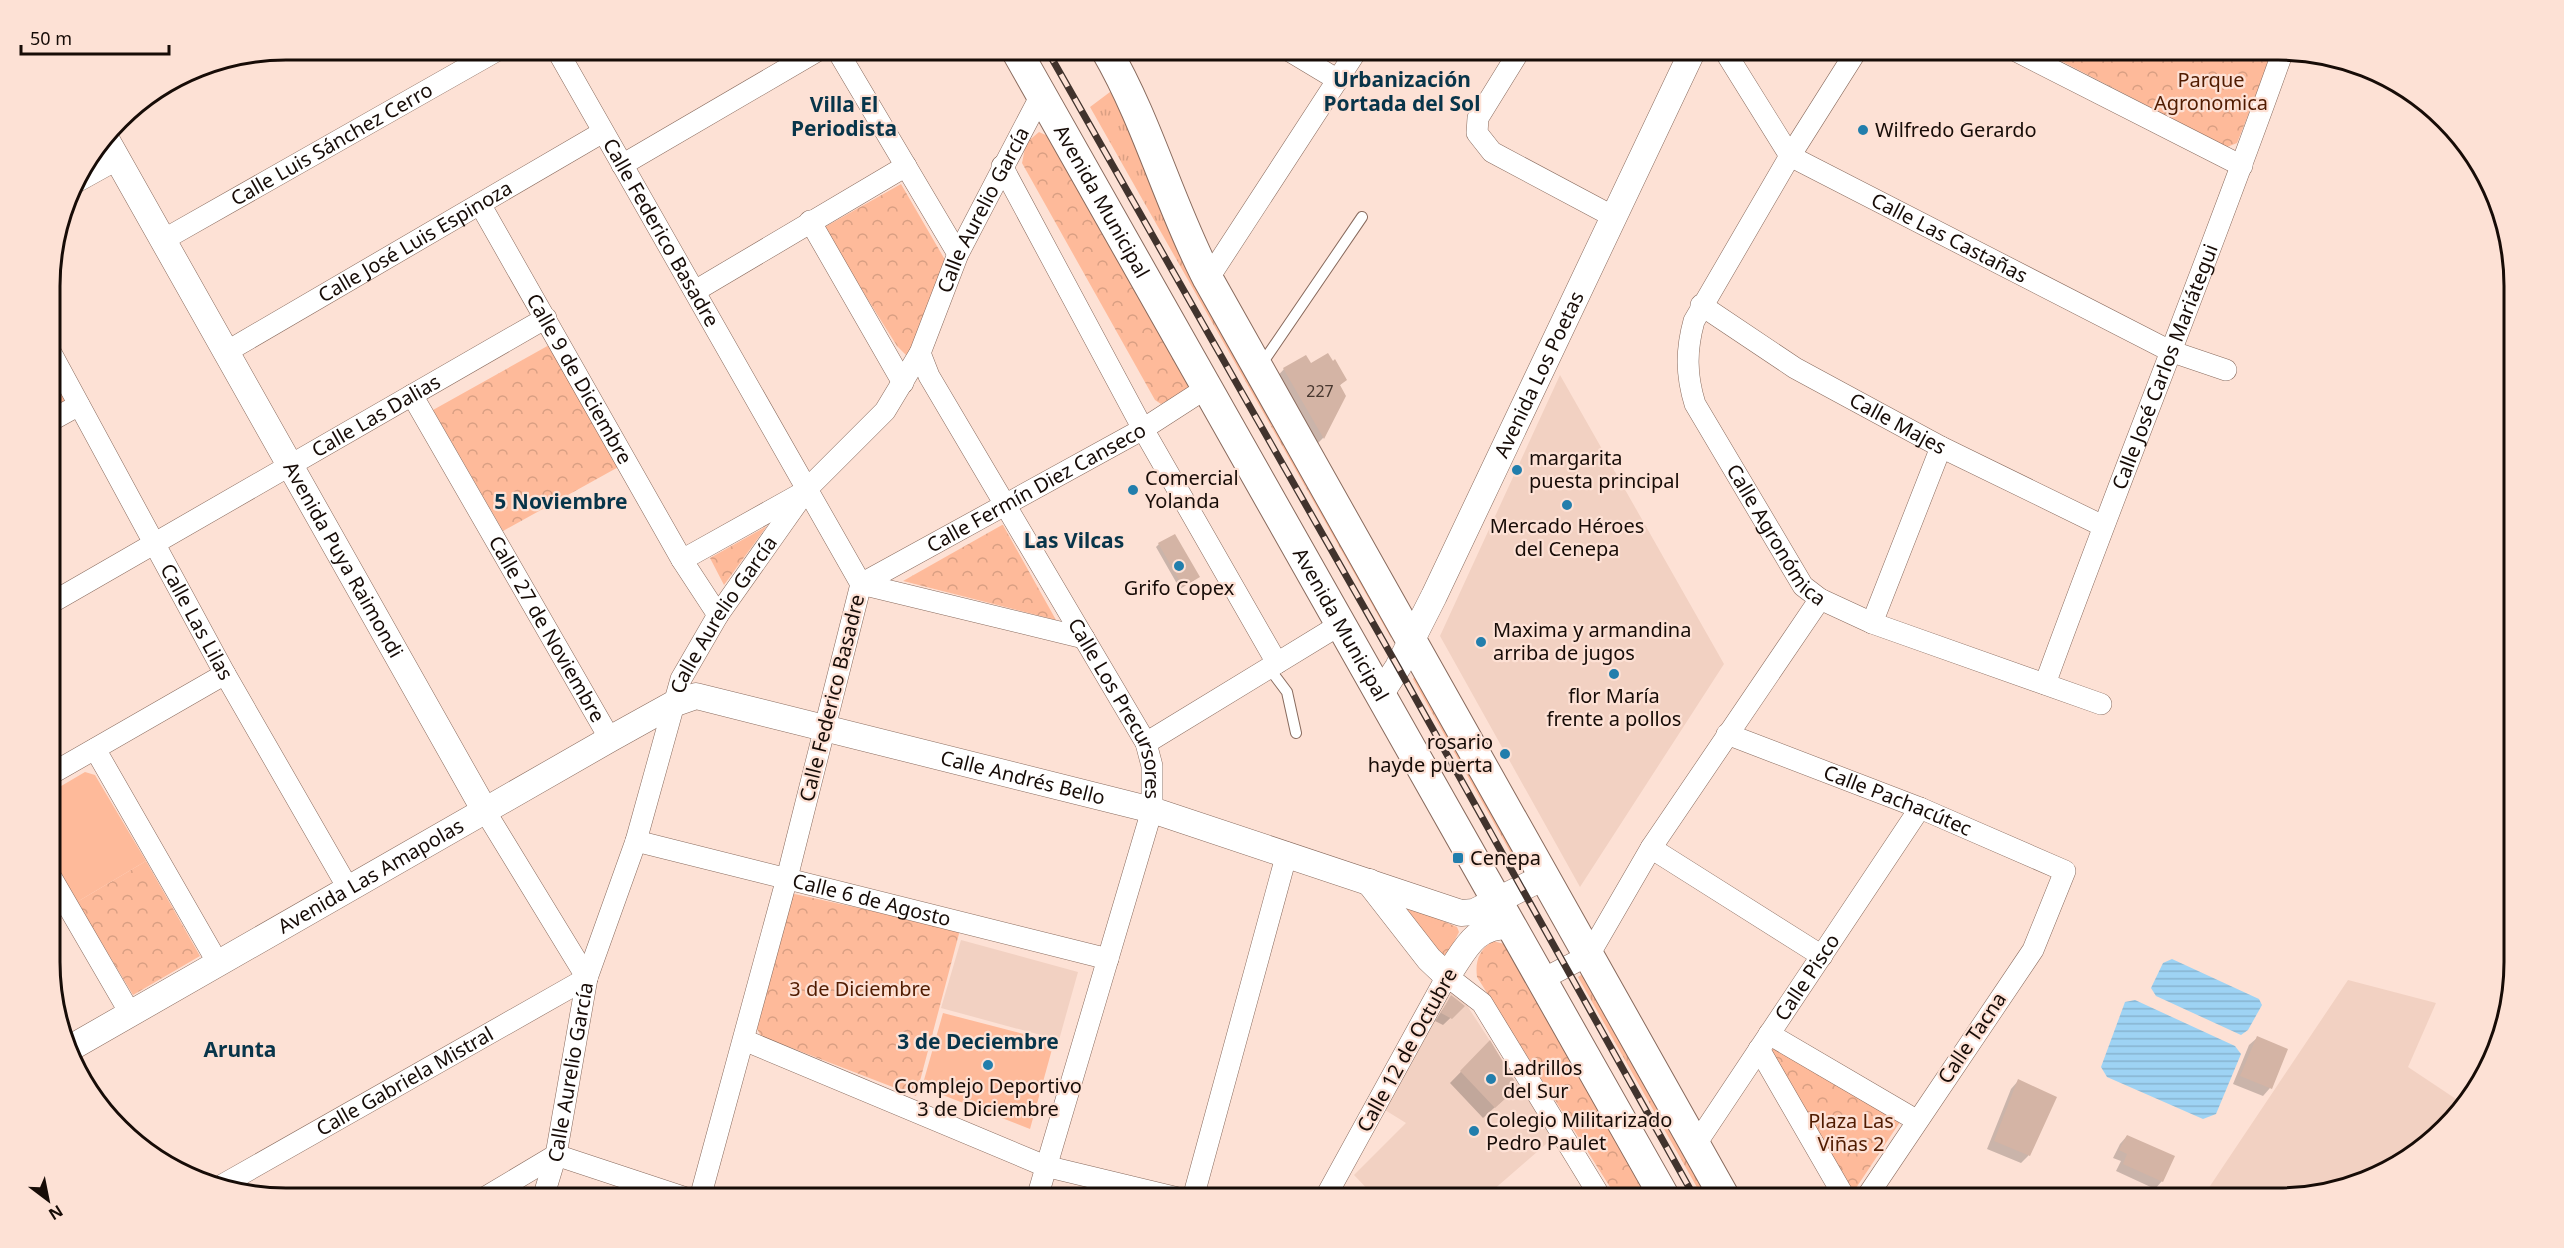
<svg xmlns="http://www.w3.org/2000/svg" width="2564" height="1248" font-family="'Noto Sans',sans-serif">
<defs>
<pattern id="grass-tufts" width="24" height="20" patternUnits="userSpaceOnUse" patternTransform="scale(1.5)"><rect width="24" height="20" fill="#feba9a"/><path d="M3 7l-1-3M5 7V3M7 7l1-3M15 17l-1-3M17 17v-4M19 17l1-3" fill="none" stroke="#d99f83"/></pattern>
<pattern id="park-crowns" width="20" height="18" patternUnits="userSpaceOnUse" patternTransform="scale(1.5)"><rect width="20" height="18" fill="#feba9a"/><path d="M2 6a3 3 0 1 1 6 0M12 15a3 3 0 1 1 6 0" fill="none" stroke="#d99f83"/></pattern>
<pattern id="water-rules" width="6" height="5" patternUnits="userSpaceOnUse" patternTransform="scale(1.5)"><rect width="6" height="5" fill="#9ed3f4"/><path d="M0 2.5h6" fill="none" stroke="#87b4d0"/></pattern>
</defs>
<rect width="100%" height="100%" fill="#fde1d5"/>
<path fill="#f2d1c2" d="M1560 375 1724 664 1580 887 1440 636Z
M961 940 1078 972 1059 1040 941 1008Z
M2348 980 2436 1003 2408 1067 2465 1105 2456 1118 2410 1159 2355 1186 2293 1198H2202Z
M1457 990 1553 1138 1484 1198H1376L1354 1175 1406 1123 1385 1110 1448 993Z"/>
<path fill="url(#grass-tufts)" d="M1114 89 1147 168 1156 201 1395 632 1391 638 1090 107Z
M1418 669 1528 867 1521 871 1413 679Z
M1587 971 1713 1198H1703L1578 977Z"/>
<path fill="url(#park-crowns)" d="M2040 50H2274L2237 143 2227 147Z
M1039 132 1050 137 1189 384 1187 390 1161 404 1155 400 1022 163 1026 143Z
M901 184 948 265 907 356 897 346 823 228Z
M551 344 622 465 503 531 433 410Z
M1003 525 1056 620 903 581 1002 525Z
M767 526 724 585 710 558Z
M146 861 200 956 133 995 77 902Z
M790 893 960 930 916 1096 761 1036 757 1029Z
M1403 904 1457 927 1459 932 1448 954 1443 957 1436 954Z
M1493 941 1508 945 1654 1198H1617L1477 977C1475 961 1479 950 1493 941Z
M1774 1046 1900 1122 1850 1197 1766 1052Z"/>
<path fill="#feba9a" d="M50 366 70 401 50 413Z
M85 772 95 775 146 861 77 902 51 857V792Z
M1412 913 1451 931 1444 951 1437 948 1411 915Z
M943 1013 1054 1042 1030 1129 922 1087Z"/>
<path fill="url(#water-rules)" d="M2172 959 2259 999 2262 1005 2248 1030 2241 1035 2156 996 2151 988 2163 963Z
M2135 1000 2235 1046 2241 1054 2216 1114 2203 1119 2107 1077 2101 1067 2125 1002Z"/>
<path fill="#0003" d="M1311 365 1345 380 1339 386 1344 396 1323 438 1312 449 1273 381 1284 369Z
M1159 544 1198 577 1180 589 1156 547Z
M1451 997 1463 1006 1443 1025 1435 1021Z
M2257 1038 2270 1088 2263 1096 2233 1084 2249 1045Z
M1489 1043 1505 1098 1483 1118 1450 1083Z
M2018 1081 2055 1097 2028 1156 2021 1163 1987 1149 2011 1089Z
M2127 1136 2162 1181 2155 1189 2116 1171 2121 1161 2113 1158 2120 1144Z"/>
<path fill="#d4b4a5" d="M1328 353 1333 361 1335 359 1347 380 1340 385 1346 396 1324 439 1283 368 1306 355 1311 363Z
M1175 534 1200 577 1183 587 1158 543Z
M1451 995 1465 1006 1452 1019 1441 1013Z
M2257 1036 2288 1049 2272 1089 2240 1076Z
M1490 1040 1518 1087 1495 1108 1460 1071Z
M2018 1079 2057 1097 2030 1156 1994 1141Z
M2127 1135 2175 1156 2163 1182 2123 1164 2127 1154 2119 1150Z"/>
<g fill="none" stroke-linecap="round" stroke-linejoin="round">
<g stroke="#886a5d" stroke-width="12">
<path id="service" d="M1261 365 1362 217
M1269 668 1287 692 1296 733"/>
</g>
<g stroke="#886a5d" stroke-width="22">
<g id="minor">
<path id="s1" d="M557 50 861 584 787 878 700 1198"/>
<path d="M837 50 958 254"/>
<path d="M1288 50 1338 80"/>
<path d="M1520 50 1478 118 1477 133 1492 152 1614 217"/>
<path id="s2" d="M1724 50 1790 156 2170 351 2226 370"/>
<path id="s3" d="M1857 50 1790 156 1694 321C1686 350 1686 375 1695 404L1803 586 1820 599 1872 623 2101 704"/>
<path d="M2014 50 2242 166"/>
<path d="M622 165 819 50"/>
<path d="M1002 166 1143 429 1277 663"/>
<path d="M73 184 118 159"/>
<path id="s4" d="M480 204 682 560 718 615"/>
<path d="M810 221 903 383"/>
<path id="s5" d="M163 240 498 50"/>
<path d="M1208 279 1357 50"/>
<path d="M695 291 906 166"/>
<path id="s6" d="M1701 305 1795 368 1941 447 2103 526"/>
<path id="s7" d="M50 351 225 674 348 888"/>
<path id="s8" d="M226 352 603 132"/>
<path id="s9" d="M920 353 929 376 1146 743 1152 766V810L1037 1198"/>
<path id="s10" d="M412 395 610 739"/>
<path d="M50 421 79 405"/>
<path d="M682 560 802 493"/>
<path id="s11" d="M861 584 1143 429 1208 387"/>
<path d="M861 584 1084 638"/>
<path id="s12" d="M51 603 546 318"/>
<path d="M1872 623 1941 447"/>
<path id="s13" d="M2045 684C2122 472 2208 263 2283 51"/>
<path id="s14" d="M1727 734 1920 808 2065 871 2033 950 1866 1198"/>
<path d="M1146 743 1341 624"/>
<path d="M95 749 219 965"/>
<path d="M51 774 225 674"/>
<path d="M485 811 587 978"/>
<path id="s15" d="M636 841 1108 959"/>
<path d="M1651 848 1822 956"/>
<path d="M51 877 130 1013"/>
<path d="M1541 980 1589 955 1651 848 1820 599"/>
<path d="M1769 1034 1916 1120"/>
<path d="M744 1040 1045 1166 1178 1198"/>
<path d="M1759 1049 1845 1198"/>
<path id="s16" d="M1694 1147 1920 808"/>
<path id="s17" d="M224 1184 587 978"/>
<path d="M484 1198 556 1155 686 1198"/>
<path id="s18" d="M543 1198 556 1155 587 978 636 841 681 679 718 615 807 489 885 411 920 353 958 254 1041 95"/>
<path d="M1193 1198 1287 853"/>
<path d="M1325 1198 1447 976 1482 1003 1601 1198"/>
</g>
</g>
<g stroke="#886a5d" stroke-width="27">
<g id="tertiary">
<path id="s19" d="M106 139 485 811"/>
<path id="s20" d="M1380 695 1398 667 1434 596 1693 50"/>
<path d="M1369 882 1429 959 1447 976C1466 949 1473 926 1509 926"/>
<path id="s21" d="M67 1050 610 739 673 704 696 696 1152 810 1461 913 1474 912 1544 877"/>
</g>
</g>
<g stroke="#886a5d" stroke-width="32">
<g id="secondary">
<path id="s22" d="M1016 50 1665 1198"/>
<path d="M1106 50C1148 122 1169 204 1208 279L1725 1198"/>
</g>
</g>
<use href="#service" stroke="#fff" stroke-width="10"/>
<use href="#minor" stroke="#fff" stroke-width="21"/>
<use href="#tertiary" stroke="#fff" stroke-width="26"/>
<use href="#secondary" stroke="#fff" stroke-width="30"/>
<g stroke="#41332d" stroke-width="7">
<path id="rail" d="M1047 50 1398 667 1695 1198"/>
</g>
<use href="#rail" stroke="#fde1d5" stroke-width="4.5" stroke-dasharray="14" stroke-linecap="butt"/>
</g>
<g fill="#227eac" stroke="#fde1d5" stroke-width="2">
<circle cx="1863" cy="130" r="6"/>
<circle cx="1517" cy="470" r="6"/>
<circle cx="1133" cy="490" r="6"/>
<circle cx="1567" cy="505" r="6"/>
<circle cx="1179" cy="566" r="6"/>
<circle cx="1481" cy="642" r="6"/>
<circle cx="1614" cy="674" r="6"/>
<circle cx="1505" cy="754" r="6"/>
<rect x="1452" y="852" width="12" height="12" rx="3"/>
<circle cx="988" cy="1065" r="6"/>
<circle cx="1491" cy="1079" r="6"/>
<circle cx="1474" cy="1131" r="6"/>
</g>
<g text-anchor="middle" stroke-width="4.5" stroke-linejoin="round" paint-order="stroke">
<g font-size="16" fill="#46362e">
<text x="1320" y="397">227</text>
</g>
<g font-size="20" fill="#501b00" stroke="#fde1d5">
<text x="2211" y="87">Parque<tspan x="2211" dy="23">Agronomica</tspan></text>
<text x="860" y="996">3 de Diciembre</text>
<text x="1851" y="1128">Plaza Las<tspan x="1851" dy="23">Viñas 2</tspan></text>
</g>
<g font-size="20" fill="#170c07" stroke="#fde1d5" text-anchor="start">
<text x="1875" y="137">Wilfredo Gerardo</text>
<text x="1529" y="465">margarita<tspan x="1529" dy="23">puesta principal</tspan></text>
<text x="1145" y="485">Comercial<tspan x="1145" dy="23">Yolanda</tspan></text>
<text x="1567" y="533" text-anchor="middle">Mercado Héroes<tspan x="1567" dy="23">del Cenepa</tspan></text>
<text x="1179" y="595" text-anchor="middle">Grifo Copex</text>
<text x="1493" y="637">Maxima y armandina<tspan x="1493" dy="23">arriba de jugos</tspan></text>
<text x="1614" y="703" text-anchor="middle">flor María<tspan x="1614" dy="23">frente a pollos</tspan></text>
<text x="1493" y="749" text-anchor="end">rosario<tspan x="1493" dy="23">hayde puerta</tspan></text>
<text x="1470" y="865">Cenepa</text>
<text x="1503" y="1075">Ladrillos<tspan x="1503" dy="23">del Sur</tspan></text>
<text x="988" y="1093" text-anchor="middle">Complejo Deportivo<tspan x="988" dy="23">3 de Diciembre</tspan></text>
<text x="1486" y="1127">Colegio Militarizado<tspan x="1486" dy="23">Pedro Paulet</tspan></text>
</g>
<g font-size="20" fill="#170c07" stroke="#fde1d5">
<text dy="7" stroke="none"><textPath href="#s5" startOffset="194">Calle Luis Sánchez Cerro</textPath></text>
<text dy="7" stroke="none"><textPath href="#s22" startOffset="174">Avenida Municipal</textPath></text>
<text dy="7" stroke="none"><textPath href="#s18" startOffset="1101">Calle Aurelio García</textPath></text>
<text dy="7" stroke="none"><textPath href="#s1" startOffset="210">Calle Federico Basadre</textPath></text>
<text dy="7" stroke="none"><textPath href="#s2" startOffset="304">Calle Las Castañas</textPath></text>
<text dy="7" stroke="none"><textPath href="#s8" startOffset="219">Calle José Luis Espinoza</textPath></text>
<text dy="7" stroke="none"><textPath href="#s13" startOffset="339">Calle José Carlos Mariátegui</textPath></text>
<text dy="7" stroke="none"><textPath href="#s20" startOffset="358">Avenida Los Poetas</textPath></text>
<text dy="7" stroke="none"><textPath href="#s4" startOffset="201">Calle 9 de Diciembre</textPath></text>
<text dy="7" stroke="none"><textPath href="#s12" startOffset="375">Calle Las Dalias</textPath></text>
<text dy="7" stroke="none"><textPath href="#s6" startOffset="230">Calle Majes</textPath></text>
<text dy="7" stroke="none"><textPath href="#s11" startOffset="200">Calle Fermín Diez Canseco</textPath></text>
<text dy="7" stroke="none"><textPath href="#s3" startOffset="555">Calle Agronómica</textPath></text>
<text dy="7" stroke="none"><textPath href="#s19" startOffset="483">Avenida Puya Raimondi</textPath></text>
<text dy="7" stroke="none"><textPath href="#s18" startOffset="615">Calle Aurelio García</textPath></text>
<text dy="7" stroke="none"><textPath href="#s7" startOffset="308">Calle Las Lilas</textPath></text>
<text dy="7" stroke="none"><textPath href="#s22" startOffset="660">Avenida Municipal</textPath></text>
<text dy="7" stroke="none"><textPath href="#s10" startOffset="270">Calle 27 de Noviembre</textPath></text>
<text transform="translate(832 698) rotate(-76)" y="7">Calle Federico Basadre</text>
<text dy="7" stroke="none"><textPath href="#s9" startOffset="408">Calle Los Precursores</textPath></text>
<text dy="7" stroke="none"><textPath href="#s21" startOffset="1059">Calle Andrés Bello</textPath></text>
<text dy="7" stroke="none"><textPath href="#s14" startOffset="183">Calle Pachacútec</textPath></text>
<text dy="7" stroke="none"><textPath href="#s21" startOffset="350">Avenida Las Amapolas</textPath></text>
<text dy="7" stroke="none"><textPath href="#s15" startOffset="243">Calle 6 de Agosto</textPath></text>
<text dy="7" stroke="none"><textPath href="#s16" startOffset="204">Calle Pisco</textPath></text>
<text transform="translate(1972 1038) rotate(-56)" y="7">Calle Tacna</text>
<text transform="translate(1407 1050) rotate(-61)" y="7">Calle 12 de Octubre</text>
<text dy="7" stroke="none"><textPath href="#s18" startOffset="129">Calle Aurelio García</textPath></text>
<text dy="7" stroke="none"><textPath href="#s17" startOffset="208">Calle Gabriela Mistral</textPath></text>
</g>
<g font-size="21" font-weight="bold" fill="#08354a" stroke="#fde1d5">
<text x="1402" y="87">Urbanización<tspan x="1402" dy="24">Portada del Sol</tspan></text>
<text x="844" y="112">Villa El<tspan x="844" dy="24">Periodista</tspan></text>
<text x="561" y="509">5 Noviembre</text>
<text x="1074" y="548">Las Vilcas</text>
<text x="978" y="1049">3 de Deciembre</text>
<text x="240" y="1057">Arunta</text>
</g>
</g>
<path d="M0 0H2564V1248H0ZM286 60H2278A226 226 0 0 1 2504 286V962A226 226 0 0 1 2278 1188H286A226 226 0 0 1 60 962V286A226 226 0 0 1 286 60Z" fill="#fde1d5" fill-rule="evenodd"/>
<path fill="none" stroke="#170c07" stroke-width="3" d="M286 60H2278A226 226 0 0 1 2504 286V962A226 226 0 0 1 2278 1188H286A226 226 0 0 1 60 962V286A226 226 0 0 1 286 60Z"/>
<g transform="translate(48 1200) rotate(148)" stroke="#fde1d5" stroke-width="4.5" paint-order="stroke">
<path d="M0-4.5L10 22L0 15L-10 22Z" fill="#170c07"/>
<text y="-9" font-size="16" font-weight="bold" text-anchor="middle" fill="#170c07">N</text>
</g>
<path d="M21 45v9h148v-9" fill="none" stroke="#170c07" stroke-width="3"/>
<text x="30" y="45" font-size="18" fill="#170c07" stroke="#fde1d5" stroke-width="4.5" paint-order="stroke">50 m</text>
</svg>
